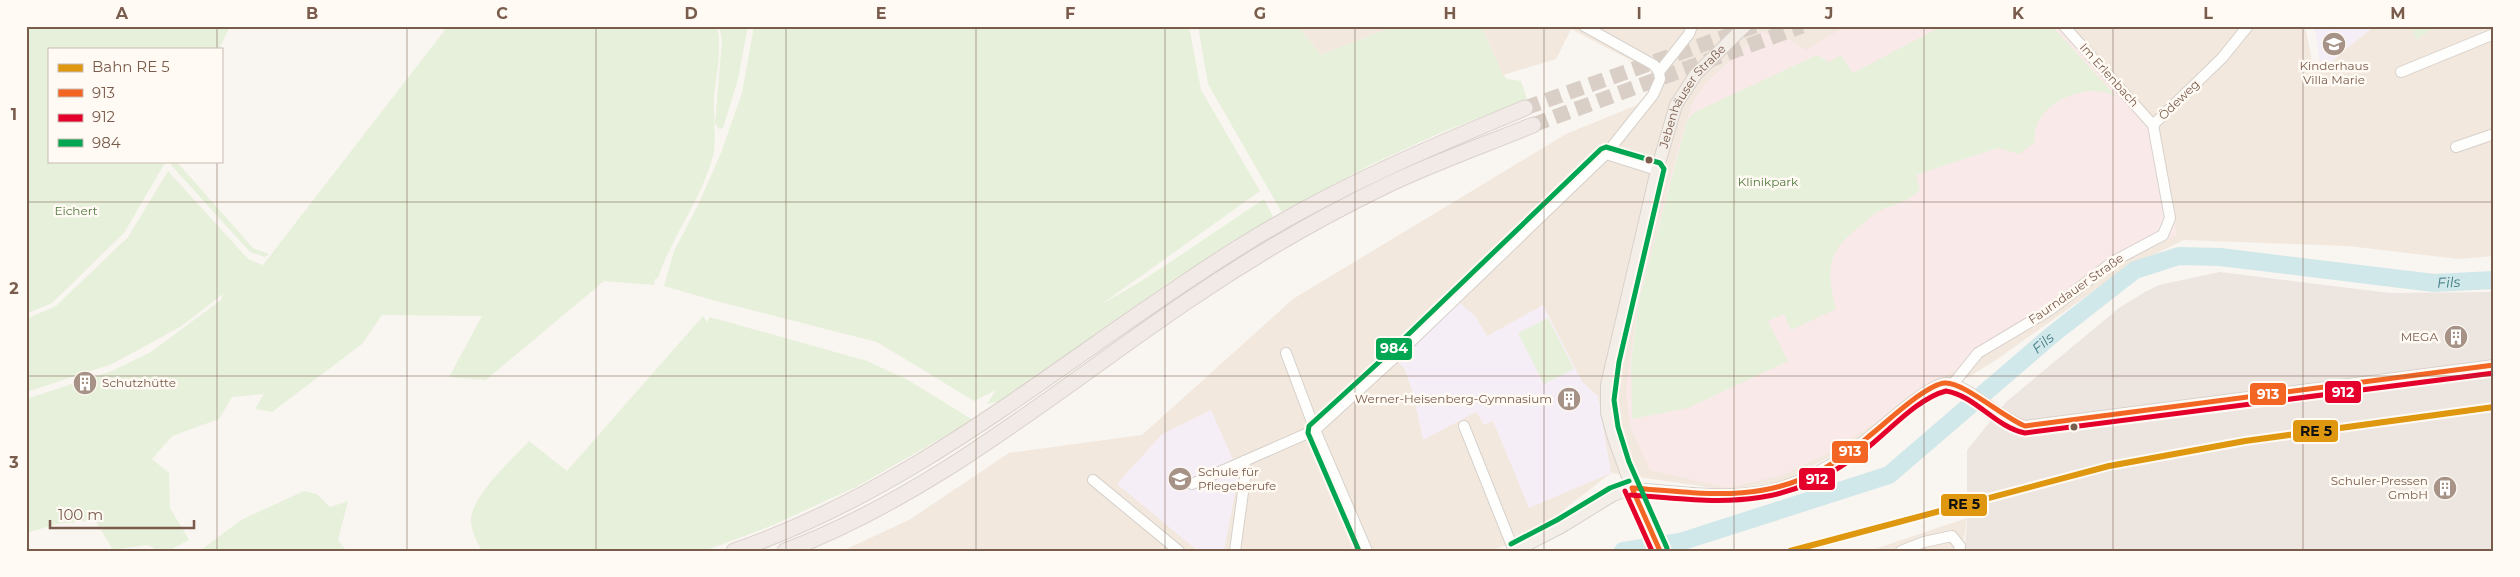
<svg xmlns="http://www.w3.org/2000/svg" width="2520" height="577" font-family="Montserrat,sans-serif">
<rect width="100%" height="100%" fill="#f9f5f0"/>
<path fill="#f2e8de" d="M1298 26H1395L1321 55Z
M1481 26H1813L1815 29 1820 26H2305L2312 61 2320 62H2332L2344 50 2375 26H2411L2416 39 2436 26H2494V256L2459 259 2348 246 2184 240 2126 268 1996 360 1946 391 1930 396 1855 443 1785 481 1728 490 1611 473 1534 533 1491 551H842L909 520 1009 453 1142 435 1293 299 1566 134 1637 105 1652 88 1651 71 1571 29 1556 59 1503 75Z
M1967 518 1962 551H1869Z"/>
<path fill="#ede5e0" d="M2220 272 2390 293 2494 292V551H1964L1967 524V450L2006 402 2119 308 2145 292 2159 285Z"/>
<path fill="#f6eef6" d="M2314 26H2375L2344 50 2332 62H2320Z
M1455 299 1475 316 1487 336 1543 305 1583 383 1598 396 1611 473 1529 508 1493 421 1484 425 1476 412 1423 440 1413 393 1404 368 1394 358Z
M1211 410 1239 473 1224 551H1198L1117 484 1162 434Z"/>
<path fill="#fae9e9" d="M1846 26H2060L2152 127 2157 141 2177 235 2124 259 1831 452 1782 475 1728 488 1650 470 1630 426 1626 390 1638 301 1682 133 1694 99 1706 83 1761 32 1791 40 1806 50Z"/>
<path fill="#e7f0db" d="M26 26H230L219 49H49V161H166L124 233 52 303 26 314Z
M448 26H717C722 48 717 72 714 95 713 112 717 141 713 156 701 200 672 236 658 278L655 279 654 285 604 281 486 380 449 377 482 316 382 315 362 344 272 412 255 409 264 394 232 397 219 419 172 436 152 459 169 473 170 508 189 540 168 551H160L147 545 113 550 95 520 57 524 26 533V399L112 371 151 352 221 300 223 294 180 327 112 364 26 392V319L56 306 128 237 168 171 248 259 263 265Z
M719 26H748L738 79 723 128 719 129 715 123 722 40Z
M754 26H1189L1201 90 1260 191 1099 306 1148 277 1264 199 1274 219 1169 282 1004 400 987 404 996 390 974 401 877 342 716 301 664 286 674 251 698 205 721 153 742 93Z
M1198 26H1298L1321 55 1395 26H1481L1503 75 1507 79 1521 81 1527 99 1440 133 1370 165 1282 213 1208 84Z
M1942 26H2052L2116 96C2110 94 2103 91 2097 91 2068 90 2031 111 2035 142L2019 154 1998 148 1916 175 1920 190C1909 202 1893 204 1879 211 1872 215 1865 222 1858 228 1825 253 1827 272 1836 309L1791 330 1784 314 1768 321 1788 361 1688 408 1632 419 1631 361 1639 300 1687 120 1695 112 1817 55 1829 62 1841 55 1853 73Z
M2411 26H2436L2416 40Z
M173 161H176L253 248 269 254 265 257 250 252 171 165Z
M703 316 707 322 710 317 867 361 908 380 973 420 856 487 773 525 704 551H482C477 542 472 532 471 522 469 497 513 459 529 441L567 471Z
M1548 318 1574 369 1544 384 1518 333Z
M304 491 317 494 330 507 348 501 338 540 347 551H200L241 520Z"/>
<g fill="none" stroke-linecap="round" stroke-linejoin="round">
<path stroke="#d0e8ea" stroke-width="18" id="s1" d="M1623 551 1680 542 1889 475 2053 334 2135 270 2179 256 2220 257 2434 283 2494 280"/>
<path stroke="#d9cfc7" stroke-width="15" stroke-dasharray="15 8" stroke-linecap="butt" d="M1525 108 1755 26
M1533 125 1802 26"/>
<g stroke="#d7d1cb" stroke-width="12">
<path id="minor" d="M1584 26 1654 65 1659 72
M2401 72 2494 34
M2153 125 2222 58 2248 26
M2456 147 2494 134
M1606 154 1657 170
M1286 353 1315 430 1367 551
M1953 384 1978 353 2050 310 2114 261 2163 235 2170 218 2153 125 2064 26
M1464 426 1514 551
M1093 480 1179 551
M1192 484 1315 430 1394 358 1606 154 1653 95 1660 79 1659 72 1689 34 1692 26
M1632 488C1683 491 1738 502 1787 485 1813 476 1838 461 1860 444 1877 432 1928 383 1946 383 1967 383 1999 419 2025 426L2494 365
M1235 551 1246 470 1244 461
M1901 551 1924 542 1952 536 1960 546 1959 551"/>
</g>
<g stroke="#dad1cc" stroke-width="14">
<g id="major">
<path d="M1514 551 1561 527 1613 495 1632 488"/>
<path id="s2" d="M1660 551 1632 488 1614 438 1607 413V385L1657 170 1676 105 1696 74 1745 26"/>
</g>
</g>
<g stroke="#dad1cc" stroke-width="17">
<path id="highway" d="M734 551C927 485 1075 348 1246 243 1335 188 1428 148 1525 108
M785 551C933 495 1054 392 1183 304 1247 260 1315 220 1385 186 1433 163 1484 145 1533 125"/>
</g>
<use href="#minor" stroke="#fefefd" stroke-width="10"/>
<use href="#major" stroke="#f3eee8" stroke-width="12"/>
<use href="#highway" stroke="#f2eae7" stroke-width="15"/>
<g stroke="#fffaf3" stroke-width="9">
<path id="bus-1" d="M1632 488C1701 493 1761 504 1825 468 1840 459 1855 449 1868 437 1885 424 1926 384 1945 383 1964 382 2004 418 2025 426L2494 365
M1632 488 1660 551"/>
</g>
<g stroke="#fffaf3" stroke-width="9">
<path id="bus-2" d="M1625 491 1652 551
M1631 495C1728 503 1785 511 1866 449 1889 431 1918 398 1946 391 1976 396 1995 427 2025 433L2494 373"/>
</g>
<g stroke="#fffaf3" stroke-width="9">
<path id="bus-3" d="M1511 544 1557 520 1610 488 1629 481
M1359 551 1308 433 1309 426 1389 353 1601 149 1606 147 1660 163 1664 169 1619 362 1614 400 1618 427 1629 462 1667 548"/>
</g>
<use href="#bus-1" stroke="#f26522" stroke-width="5"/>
<use href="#bus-2" stroke="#e4002b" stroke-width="5"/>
<use href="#bus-3" stroke="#00a651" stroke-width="5"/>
<g stroke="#fffaf3" stroke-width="10">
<path id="rail-1" d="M1790 551 2109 466 2245 441 2494 407"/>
</g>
<use href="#rail-1" stroke="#de970f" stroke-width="6"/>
</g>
<path fill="none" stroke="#7a5c4d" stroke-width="1" stroke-opacity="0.55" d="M217 26V49M407 26V551M596 26V551M786 26V551M976 26V551M1165 26V551M1355 26V551M1544 26V551M1734 26V551M1924 26V551M2113 26V551M2303 26V551M217 161V551M26 202H2494M26 376H2494"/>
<defs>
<g id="school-disc" transform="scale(1.25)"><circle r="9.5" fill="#a69286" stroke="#fffaf3"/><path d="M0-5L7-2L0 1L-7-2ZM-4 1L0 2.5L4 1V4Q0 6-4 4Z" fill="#fff"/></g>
<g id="building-disc" transform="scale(1.25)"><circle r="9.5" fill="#a69286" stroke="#fffaf3"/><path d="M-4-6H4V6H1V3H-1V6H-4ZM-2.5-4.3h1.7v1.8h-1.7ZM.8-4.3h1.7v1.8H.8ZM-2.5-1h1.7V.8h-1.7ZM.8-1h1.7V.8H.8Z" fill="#fff"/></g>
</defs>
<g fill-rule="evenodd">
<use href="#school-disc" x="2334" y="44"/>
<use href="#building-disc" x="2456" y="337"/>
<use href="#building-disc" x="85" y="383"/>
<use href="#building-disc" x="1569" y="399"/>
<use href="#school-disc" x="1180" y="479"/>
<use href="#building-disc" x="2445" y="488"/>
</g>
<g fill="#7a5c4d" stroke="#fffaf3" stroke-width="2">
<circle cx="1649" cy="160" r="4.5"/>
<circle cx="2074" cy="427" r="4.5"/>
</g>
<g text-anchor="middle" stroke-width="5" stroke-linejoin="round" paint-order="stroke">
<g font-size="12" fill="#7a5c4d" stroke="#fffaf3" text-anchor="end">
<text x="2334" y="70" text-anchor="middle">Kinderhaus<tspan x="2334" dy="14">Villa Marie</tspan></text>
<text x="2438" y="341">MEGA</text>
<text x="102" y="387" text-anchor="start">Schutzhütte</text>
<text x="1552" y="403">Werner-Heisenberg-Gymnasium</text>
<text x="1198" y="476" text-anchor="start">Schule für<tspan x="1198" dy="14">Pflegeberufe</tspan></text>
<text x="2428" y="485">Schuler-Pressen<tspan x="2428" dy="14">GmbH</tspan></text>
</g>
<g font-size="12" fill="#7a5c4d" stroke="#fffaf3">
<text transform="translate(2109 75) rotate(48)" y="4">Im Erlenbach</text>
<text dy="4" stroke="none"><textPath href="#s2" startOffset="480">Jebenhäuser Straße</textPath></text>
<text transform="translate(2179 100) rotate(-44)" y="4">Ödeweg</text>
<text transform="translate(2076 289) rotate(-35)" y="4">Faurndauer Straße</text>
</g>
<g font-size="12" fill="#537a41" stroke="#fffaf3">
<text x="1768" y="186">Klinikpark</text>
<text x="76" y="215">Eichert</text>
</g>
<g font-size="14" font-style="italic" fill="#437c86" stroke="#fffaf3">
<text dy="5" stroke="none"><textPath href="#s1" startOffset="915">Fils</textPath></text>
<text dy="5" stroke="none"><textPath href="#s1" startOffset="480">Fils</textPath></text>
</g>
</g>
<g stroke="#fffaf3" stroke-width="2">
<rect x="1375" y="337" width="38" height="24" rx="5" fill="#00a651"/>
<rect x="2324" y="380" width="38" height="24" rx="5" fill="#e4002b"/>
<rect x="2249" y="382" width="38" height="24" rx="5" fill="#f26522"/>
<rect x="2292" y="419" width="47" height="24" rx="5" fill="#de970f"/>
<rect x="1831" y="440" width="38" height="24" rx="5" fill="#f26522"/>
<rect x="1798" y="467" width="38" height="24" rx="5" fill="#e4002b"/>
<rect x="1940" y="493" width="48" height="24" rx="5" fill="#de970f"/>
</g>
<g font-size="14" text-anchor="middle" font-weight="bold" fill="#fff">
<text x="1394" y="353">984</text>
<text x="2343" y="397">912</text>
<text x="2268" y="399">913</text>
<text x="1850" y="456">913</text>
<text x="1817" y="484">912</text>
</g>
<g font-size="14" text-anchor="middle" font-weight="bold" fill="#111">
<text x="2316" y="436">RE 5</text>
<text x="1964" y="509">RE 5</text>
</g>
<rect width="2520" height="577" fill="none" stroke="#fffaf3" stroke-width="55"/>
<rect x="48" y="48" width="175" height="115" fill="#fffaf3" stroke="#cabbb1"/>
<rect x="58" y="64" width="25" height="8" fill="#de970f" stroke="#cabbb1"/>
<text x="92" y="72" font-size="15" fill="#7a5c4d">Bahn RE 5</text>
<rect x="58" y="89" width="25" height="8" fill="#f26522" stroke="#cabbb1"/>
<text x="92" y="98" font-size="15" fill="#7a5c4d">913</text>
<rect x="58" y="114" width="25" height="8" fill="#e4002b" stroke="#cabbb1"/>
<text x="92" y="122" font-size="15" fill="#7a5c4d">912</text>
<rect x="58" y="139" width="25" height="8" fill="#00a651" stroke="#cabbb1"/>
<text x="92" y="148" font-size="15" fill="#7a5c4d">984</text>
<path d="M50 520v8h144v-8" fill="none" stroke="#7a5c4d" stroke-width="2.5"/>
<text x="58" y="520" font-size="15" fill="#7a5c4d" stroke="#fffaf3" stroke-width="4" paint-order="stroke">100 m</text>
<rect x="28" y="28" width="2464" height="522" fill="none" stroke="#7a5c4d" stroke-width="2"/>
<g font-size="16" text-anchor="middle" font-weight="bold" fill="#7a5c4d">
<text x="122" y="19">A</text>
<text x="312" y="19">B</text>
<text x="502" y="19">C</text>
<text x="691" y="19">D</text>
<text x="881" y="19">E</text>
<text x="1070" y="19">F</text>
<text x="1260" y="19">G</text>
<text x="1450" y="19">H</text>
<text x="1639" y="19">I</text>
<text x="1829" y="19">J</text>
<text x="2018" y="19">K</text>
<text x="2208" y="19">L</text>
<text x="2398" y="19">M</text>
<text x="14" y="120">1</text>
<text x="14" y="294">2</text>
<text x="14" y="468">3</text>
</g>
</svg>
